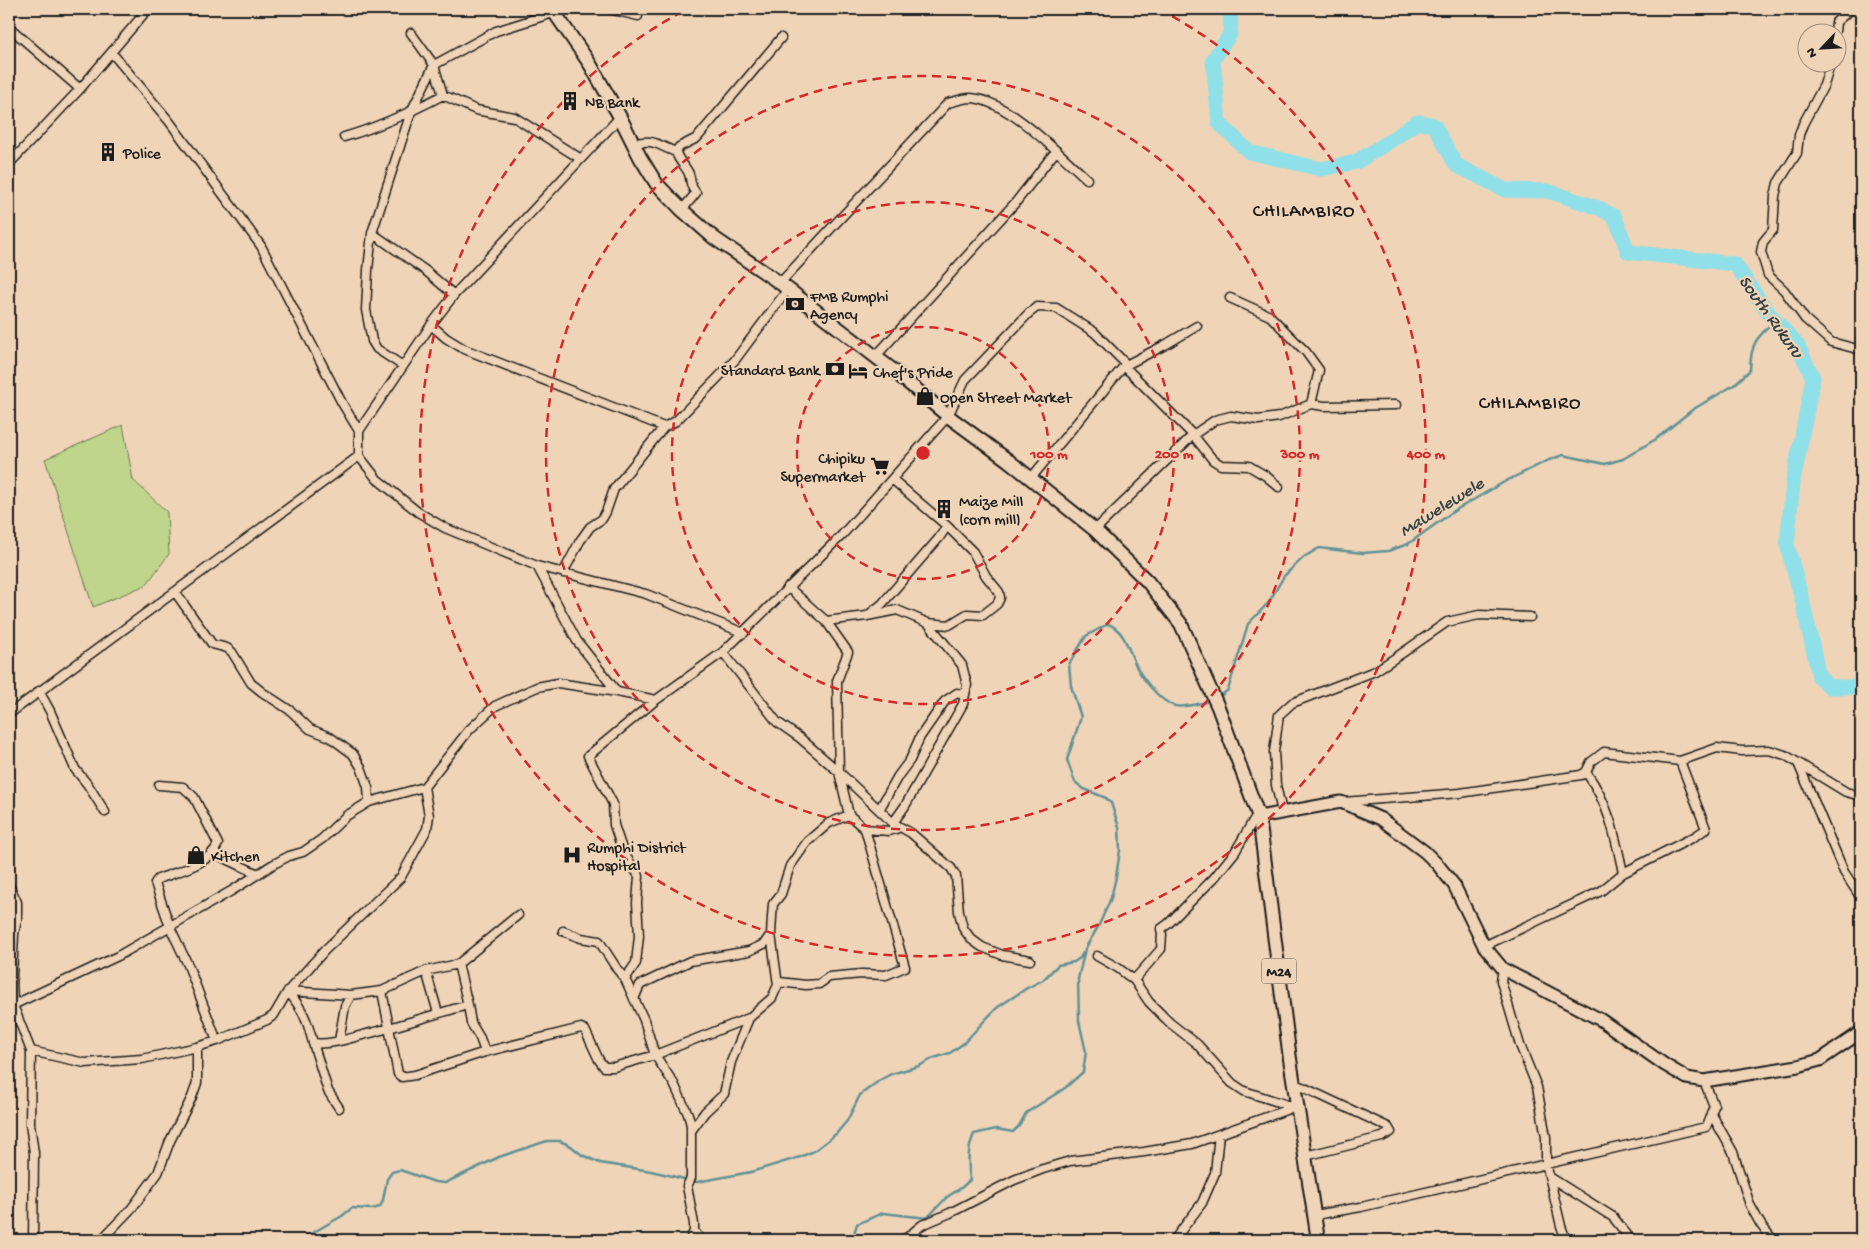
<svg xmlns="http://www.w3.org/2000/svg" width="1870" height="1249" font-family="'Gochi Hand',sans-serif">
<rect width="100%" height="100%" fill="#f0d4b7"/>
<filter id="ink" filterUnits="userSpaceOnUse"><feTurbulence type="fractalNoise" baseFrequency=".02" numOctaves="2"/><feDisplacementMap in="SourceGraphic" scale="10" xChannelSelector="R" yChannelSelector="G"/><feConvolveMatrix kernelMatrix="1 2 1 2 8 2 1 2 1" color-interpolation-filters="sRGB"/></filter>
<g filter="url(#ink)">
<path fill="#bed58b" stroke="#6d7854" d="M123 425 133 480 167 512 169 554 146 585 93 607 45 459Z"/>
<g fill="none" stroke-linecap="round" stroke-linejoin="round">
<path stroke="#619296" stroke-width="2.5" d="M1218 698 1228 690 1248 624 1269 602 1284 576 1304 557 1319 548 1363 553 1388 551 1408 544 1454 511 1506 481 1549 460 1563 455 1605 464 1623 459 1656 439 1692 410 1734 385 1750 370C1751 342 1756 338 1776 320
M303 1240 305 1237 342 1216 352 1208 372 1209 380 1207 383 1200 387 1179 392 1172 400 1170 435 1182 445 1183 499 1157 547 1141H560L571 1146 582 1155 600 1163 651 1171 697 1182 751 1172 800 1157 814 1151 836 1134 847 1121 860 1095 880 1080 891 1074 919 1066 934 1058 950 1053 964 1043 986 1019 998 1007 1027 988 1043 980 1058 965 1074 962 1080 958 1083 953
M852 1240 857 1224 883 1213 927 1218 947 1197 961 1188 970 1180C968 1163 967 1150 974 1134L996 1129 1013 1132 1019 1126 1026 1113 1065 1088 1083 1072 1086 1052 1079 1021 1078 979 1085 949 1099 925 1111 898 1116 877 1120 850 1119 827 1111 803 1106 798 1084 789 1075 782 1067 760 1081 717 1071 686 1069 664 1086 636 1108 624C1124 630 1127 646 1134 661 1139 675 1160 702 1175 706 1184 708 1202 703 1210 701
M1852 1240 1861 1237"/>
<path stroke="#8fe0e8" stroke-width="15" d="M1231 9 1230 34 1213 60 1219 123 1249 152 1321 169 1356 162 1390 141 1417 122 1434 125 1456 165 1505 190 1548 191 1599 208 1615 217 1628 252 1735 264 1767 311 1798 346 1813 378 1793 482 1787 545 1803 603 1819 677 1830 687H1861"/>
<g stroke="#1c1c1c" stroke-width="11">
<path id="street" d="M609 9 638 16
M9 27 80 89
M1835 32 1836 22 1851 9
M411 33 434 65 443 95
M112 53 169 121 261 246 342 403 359 431V456L377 479 418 512 445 528 537 566 577 641 617 692
M1831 62 1824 85 1803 124 1799 135 1797 153 1778 183 1775 196 1773 230 1763 242 1761 252 1768 275 1784 290 1805 319 1831 342 1861 350
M344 137C379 127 411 112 443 95L476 110 514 117 581 159
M633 144C654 138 657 145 676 152
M9 164 80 89 148 9
M682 210 696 193C689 185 692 183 689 174 686 166 678 161 676 152L679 147 697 138 781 38
M372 233 426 271 454 295
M780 283 948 103C955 101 964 98 971 98 1008 100 1060 155 1087 179
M1230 298 1270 316 1306 352 1319 370 1311 404
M431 325 446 338 464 349 664 427 676 421 735 360 788 289
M875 357 1016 202 1056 151
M403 366 377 349 372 341 366 310 368 270 372 233 411 112 434 65 496 31 566 9
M359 431 431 325 454 295 620 117
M1031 478 1124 366 1165 345 1197 326
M1095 530 1193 435 1215 420 1231 416 1258 420 1279 417 1311 404 1324 406 1396 405
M537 566 646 594 744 633
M563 573 580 541 590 527 602 519 606 512 614 489 664 427
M175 592 212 644 227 648 232 652 251 683 262 692 291 711 310 729 330 737 353 754 361 767 368 787 369 802
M826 621 867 616 882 604 939 538 947 526 892 479
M928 623 949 625 967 614 983 615 997 604 1000 598 999 592 986 576 973 552 947 526
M723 652 777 722 800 738 839 772 893 823 911 833 951 868 956 876 959 912 963 928 971 939 982 947 1002 955 1030 960
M39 691 50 711 75 769 88 785 105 812
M9 714 359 456
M1798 763 1844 872 1861 898
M1586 772C1609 804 1615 835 1623 873
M159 785 183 787 194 797 218 844C209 865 178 871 158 879L155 883 170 927 188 965 217 1041
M1343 802 1460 793 1581 775 1586 772 1591 762 1604 752 1680 761 1717 748 1742 751 1769 750 1785 755 1846 792 1861 796
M879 810 898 776 910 760 920 737 945 701 957 693 965 695
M1282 812 1276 785 1274 752 1279 715 1292 703 1375 671 1398 656 1447 622 1479 615 1530 617
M865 829 889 831 896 829 893 823 905 806 963 704 967 685 962 665 928 623 897 610 867 616
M214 853 258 874
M9 885 17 902V920L14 934 12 977 13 1005 31 1051 85 1063 142 1059 197 1047 217 1041 267 1020 274 1015 288 991 325 950 401 877 427 829 429 816 424 787 469 730 495 706 537 687 558 683 617 692 656 700 723 652 842 535 948 416 965 380 1029 313 1037 307 1056 308 1094 332 1124 362V366L1193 435 1213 460 1221 465 1249 466 1266 476 1279 487
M563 931 581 938 599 941 617 969 625 979 644 1020 655 1055 674 1084 688 1114 691 1125V1178L687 1186 694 1224V1231L690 1240
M1484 946 1601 891 1623 873 1694 837 1706 829 1680 761
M1097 956 1118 968 1134 980 1149 1002 1170 1023 1197 1044 1232 1083 1244 1091 1294 1107
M1503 969 1501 981 1520 1045 1537 1087 1546 1137V1163L1561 1226 1566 1240
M426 971 438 1013
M625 979 636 963 639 936 637 903 639 876 623 852 614 825 613 804 588 756 656 700
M1134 980 1161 949 1162 935 1161 929 1168 924 1214 878 1235 852 1253 821 1256 817H1259
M779 982 806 985 819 984 829 977 862 974 886 975 905 967 865 829 849 815
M288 991C303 1010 307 1019 313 1043 328 1045 344 1040 359 1036 396 1027 431 1015 468 1005L458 964 518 915
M288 991 351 995 382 991 426 971 458 964
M382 991 398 1074 402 1077 415 1075 485 1052 581 1028 585 1030 599 1060 604 1067H614L655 1055 749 1018
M634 999 640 985 690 961 749 951 764 944 771 934
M13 1005 118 956 233 890 272 865 289 856 303 852 322 839 346 816 369 802 424 787
M468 1005 471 1023 480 1038 485 1052
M339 1041 345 1006 351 995
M313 1043 328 1091 339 1108
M31 1051 30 1124 34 1153 33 1240
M1294 1083 1388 1127 1391 1132 1382 1137 1305 1156
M1711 1113 1733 1152 1750 1205 1761 1225 1773 1240
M691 1131 705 1112 724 1094 731 1062 749 1018 772 998 778 985 771 934 772 917 773 904 781 894 790 866 807 842 829 823 849 815 839 772 837 681 848 652 826 621 788 587
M1551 1178 1613 1217 1628 1236 1634 1240
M1315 1215 1361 1207 1706 1127 1714 1106 1704 1081
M694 1231 701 1240
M101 1240 132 1208 158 1173 170 1141 192 1097 197 1083V1047
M904 1240 922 1225 950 1213 1014 1180 1043 1169 1070 1161 1144 1152 1192 1144 1294 1107 1297 1108
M1174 1240 1202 1203 1215 1173 1219 1134"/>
</g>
<g stroke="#1c1c1c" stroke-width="15">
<path id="secondary" d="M1259 817 1341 802 1381 819 1425 852 1438 865 1454 885 1484 946 1503 969 1601 1020 1665 1065 1687 1078 1704 1081 1798 1066 1820 1060 1861 1032"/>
</g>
<g stroke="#1c1c1c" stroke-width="16">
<path id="primary" d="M552 9 590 64 620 117 640 157 656 183 682 210 714 238 780 283 894 371 948 416 1009 461 1095 530 1148 582 1181 624 1218 707 1259 817 1290 1059 1318 1240"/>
</g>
<use href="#street" stroke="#f0d4b7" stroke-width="8"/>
<use href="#secondary" stroke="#f0d4b7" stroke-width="11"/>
<use href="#primary" stroke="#f0d4b7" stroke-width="12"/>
</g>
</g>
<g fill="none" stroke="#d62828" stroke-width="2.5" stroke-dasharray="9 6">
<circle cx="923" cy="453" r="126"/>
<circle cx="923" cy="453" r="251"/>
<circle cx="923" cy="453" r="377"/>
<path d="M1159 9A503 503 0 1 1 687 9"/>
</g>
<defs>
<g id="building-bare" transform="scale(1.5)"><path d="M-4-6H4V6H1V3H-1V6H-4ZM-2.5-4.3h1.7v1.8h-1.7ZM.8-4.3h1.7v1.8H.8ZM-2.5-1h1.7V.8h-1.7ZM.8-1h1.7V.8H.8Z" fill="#1c1c1c" stroke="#f0d4b7" stroke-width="2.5" paint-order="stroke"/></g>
<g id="bank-bare" transform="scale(1.5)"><path d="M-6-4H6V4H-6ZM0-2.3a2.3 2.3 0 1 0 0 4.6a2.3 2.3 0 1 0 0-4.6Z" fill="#1c1c1c" stroke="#f0d4b7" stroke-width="2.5" paint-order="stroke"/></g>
<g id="hotel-bare" transform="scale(1.5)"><path d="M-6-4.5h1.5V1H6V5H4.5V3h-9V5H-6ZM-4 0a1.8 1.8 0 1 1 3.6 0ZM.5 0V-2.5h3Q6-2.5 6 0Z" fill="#1c1c1c" stroke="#f0d4b7" stroke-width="2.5" paint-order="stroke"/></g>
<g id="shop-bare" transform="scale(1.5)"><path d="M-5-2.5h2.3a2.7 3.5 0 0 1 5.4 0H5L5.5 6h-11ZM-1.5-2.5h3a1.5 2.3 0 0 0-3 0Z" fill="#1c1c1c" stroke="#f0d4b7" stroke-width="2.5" paint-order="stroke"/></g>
<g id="supermarket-bare" transform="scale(1.5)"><path d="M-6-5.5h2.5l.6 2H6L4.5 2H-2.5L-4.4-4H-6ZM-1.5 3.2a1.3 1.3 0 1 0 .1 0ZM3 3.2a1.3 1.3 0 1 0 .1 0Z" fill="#1c1c1c" stroke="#f0d4b7" stroke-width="2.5" paint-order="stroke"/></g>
<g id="hospital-bare" transform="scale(1.5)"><path d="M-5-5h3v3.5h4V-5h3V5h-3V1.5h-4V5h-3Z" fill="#1c1c1c" stroke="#f0d4b7" stroke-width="2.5" paint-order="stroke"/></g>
</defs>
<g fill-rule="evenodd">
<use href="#building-bare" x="570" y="101"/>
<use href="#building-bare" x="108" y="152"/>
<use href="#bank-bare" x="795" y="304"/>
<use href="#bank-bare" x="835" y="369"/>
<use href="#hotel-bare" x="858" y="371"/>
<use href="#shop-bare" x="925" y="396"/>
<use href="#supermarket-bare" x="880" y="466"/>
<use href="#building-bare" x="944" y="509"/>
<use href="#shop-bare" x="196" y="855"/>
<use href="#hospital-bare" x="572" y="855"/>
</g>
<g text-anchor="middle" stroke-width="4.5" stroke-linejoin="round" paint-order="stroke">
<rect fill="#f0d4b7" stroke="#5c534a" stroke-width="1" x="1261.5" y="958.5" width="35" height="25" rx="4"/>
<g font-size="15" font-weight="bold" fill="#1c1c1c">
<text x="1279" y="976">M24</text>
</g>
<g font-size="16" fill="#1c1c1c" stroke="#f0d4b7" text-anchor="start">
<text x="585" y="107">NB Bank</text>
<text x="123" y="158">Police</text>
<text x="810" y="301">FMB Rumphi<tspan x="810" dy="18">Agency</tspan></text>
<text x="820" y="375" text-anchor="end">Standard Bank</text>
<text x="873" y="377">Chef's Pride</text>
<text x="940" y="402">Open Street Market</text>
<text x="865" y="463" text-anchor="end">Chipiku<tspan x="865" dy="18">Supermarket</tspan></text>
<text x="959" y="506">Maize Mill<tspan x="959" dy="18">(corn mill)</tspan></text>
<text x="587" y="852">Rumphi District<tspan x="587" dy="18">Hospital</tspan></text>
<text x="211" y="861">Kitchen</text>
</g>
<g font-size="18" font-style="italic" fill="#334345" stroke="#f0d4b7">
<text transform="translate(1772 316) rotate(54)" y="6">South Rukuru</text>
<text transform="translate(1441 506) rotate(-32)" y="6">Mawelewele</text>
</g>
<g font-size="19" letter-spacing="1" fill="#1c1c1c" stroke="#f0d4b7">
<text x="1304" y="216">CHILAMBIRO</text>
<text x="1530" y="408">CHILAMBIRO</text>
</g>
</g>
<circle cx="923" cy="453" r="8" fill="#d62828" stroke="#f0d4b7" stroke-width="2.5"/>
<g font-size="15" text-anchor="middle" font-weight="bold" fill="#d62828" stroke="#f0d4b7" stroke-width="4.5" stroke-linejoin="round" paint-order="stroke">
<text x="1049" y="458">100 m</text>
<text x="1174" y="458">200 m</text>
<text x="1300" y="458">300 m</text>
<text x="1426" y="458">400 m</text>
</g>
<rect width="1870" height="1249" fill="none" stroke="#f0d4b7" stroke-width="30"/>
<rect x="15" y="15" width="1840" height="1219" fill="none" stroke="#1c1c1c" stroke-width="2" filter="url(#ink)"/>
<g transform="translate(1822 48) rotate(245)"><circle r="24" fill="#f0d4b7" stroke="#9b8a79"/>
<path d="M0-4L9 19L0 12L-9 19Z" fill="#1c1c1c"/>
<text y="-8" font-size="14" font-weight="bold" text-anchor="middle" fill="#1c1c1c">N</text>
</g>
</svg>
